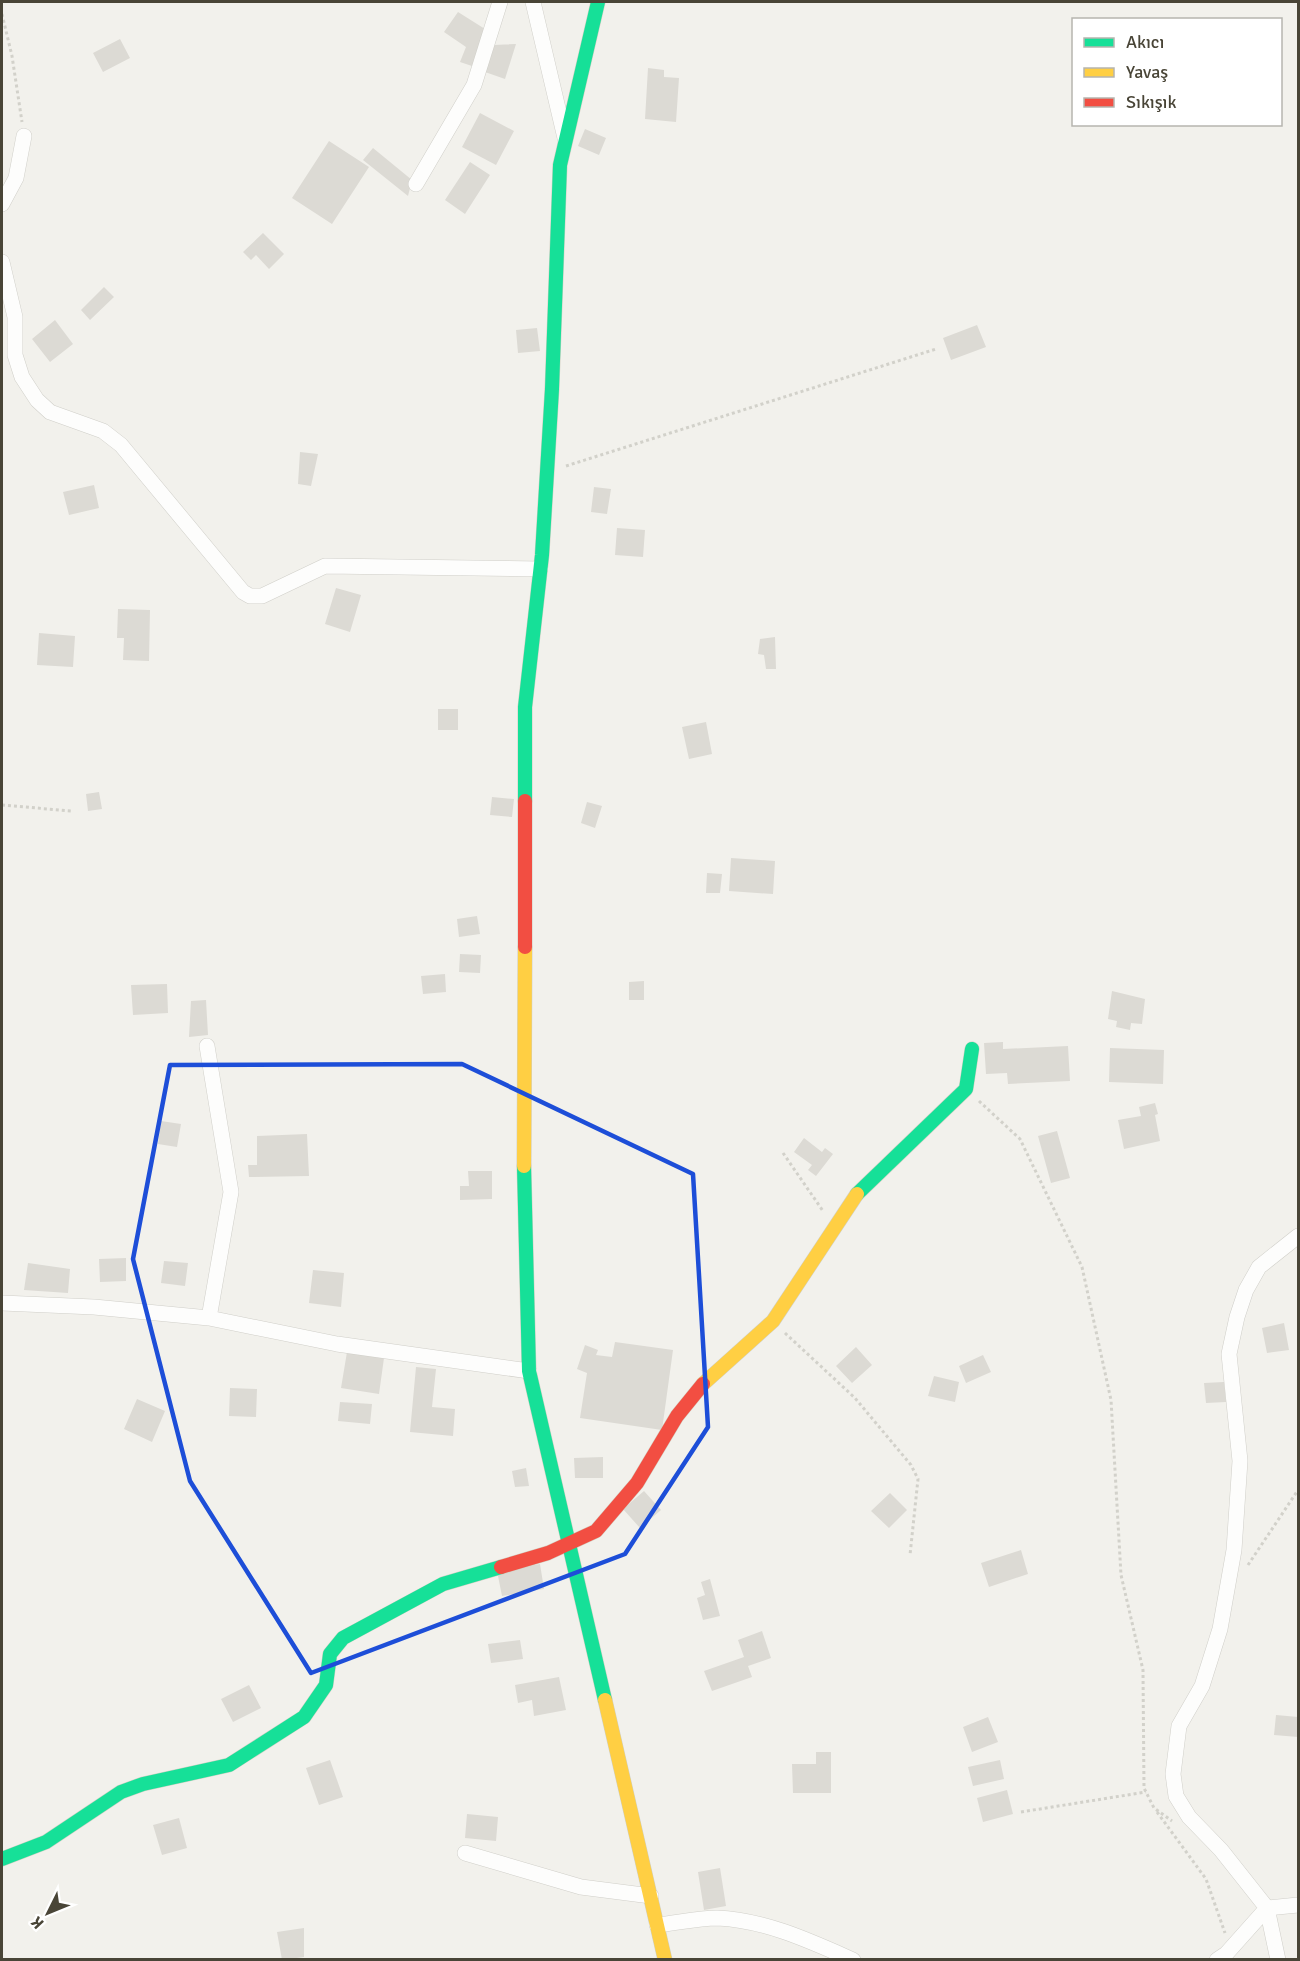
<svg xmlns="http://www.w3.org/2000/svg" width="1300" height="1961" font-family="Signika,sans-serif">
<rect width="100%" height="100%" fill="#f2f1ec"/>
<path fill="#dcdad4" d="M458 12 485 29 472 66 460 62 466 47 444 32Z
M120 39 130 58 103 72 93 53Z
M516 44 505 79 485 72 494 45Z
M648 68 664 70V77L679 78 676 122 645 119Z
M480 113 514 131 496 165 462 147Z
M585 129 606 138 599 155 578 146Z
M329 141 369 167 332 224 292 198Z
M373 148 412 180 408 196 363 160Z
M470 162 490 175 465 214 445 200Z
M263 233 284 254 269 269 256 255 251 260 243 252Z
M104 287 114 297 90 320 81 310Z
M55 320 73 344 50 362 32 339Z
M977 325 986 347 951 360 943 338Z
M537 328 540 351 518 353 516 330Z
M300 452 318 454 311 486 298 484Z
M94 485 99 508 69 515 63 492Z
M594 487 611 489 607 514 591 512Z
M617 528 645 530 643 557 615 555Z
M336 588 361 595 350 632 325 624Z
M118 609 150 610 149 661 123 660 124 638H117Z
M39 633 75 636 73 667 37 665Z
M775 637 776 669H766L764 655 758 654 760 639Z
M438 709H458V730H438Z
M706 722 712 754 689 759 682 727Z
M99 792 102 809 88 811 86 794Z
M492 797 514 799 512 817 490 815Z
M587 802 602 806 595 828 581 823Z
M731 858 775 861 773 894 729 891Z
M707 873 722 874 720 893H706Z
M477 916 480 934 459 937 457 919Z
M460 954 481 955 480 973 459 972Z
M445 974 446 992 423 994 421 976Z
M644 981V1000H629V982Z
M167 984 168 1013 133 1015 131 985Z
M1112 991 1145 999 1142 1024 1131 1023 1130 1030 1116 1027 1117 1021 1108 1019Z
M206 1000 208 1035 189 1037 191 1001Z
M1003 1042V1049L1068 1046 1070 1081 1008 1084 1007 1073 986 1074 984 1043Z
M1110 1048 1164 1050 1163 1084 1109 1082Z
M1155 1103 1158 1114 1155 1115 1160 1141 1124 1149 1118 1120 1141 1116 1139 1107Z
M161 1121 181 1124 177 1147 158 1144Z
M1057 1131 1070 1178 1051 1183 1038 1136Z
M307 1134 309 1176 249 1177 248 1165H257V1136Z
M804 1138 822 1152 825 1148 833 1154 816 1176 808 1170 812 1165 794 1152Z
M468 1171H492V1199L460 1200V1186H469Z
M126 1258V1281L100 1282 99 1259Z
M164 1261 188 1263 185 1286 161 1283Z
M28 1263 70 1269 68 1293 24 1290Z
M313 1270 344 1273 341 1307 309 1303Z
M1284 1323 1289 1350 1267 1353 1262 1328Z
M615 1342 673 1350 662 1430 580 1418 587 1373 577 1369 585 1345 598 1350 596 1355 612 1357Z
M856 1347 872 1365 852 1383 836 1366Z
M347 1352 384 1358 379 1394 341 1388Z
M983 1355 991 1372 966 1383 959 1366Z
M416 1367 436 1369 432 1407 455 1409 453 1436 410 1432Z
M934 1376 959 1382 955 1402 928 1396Z
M1224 1382 1226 1402 1206 1403 1204 1383Z
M230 1388 257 1389 256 1417 229 1416Z
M137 1399 165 1411 152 1442 124 1429Z
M340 1402 372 1404 370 1424 338 1421Z
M603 1457V1478H575L574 1458Z
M526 1468 529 1486 515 1487 512 1471Z
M644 1491 661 1510 640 1528 623 1509Z
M890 1493 907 1510 889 1528 871 1511Z
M1021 1550 1028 1574 989 1587 981 1563Z
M540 1564 544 1589 502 1596 497 1571Z
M710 1579 720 1616 703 1620 697 1598 705 1595 701 1582Z
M762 1631 771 1658 748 1666 752 1677 712 1691 704 1671 744 1657 738 1640Z
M520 1640 523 1659 491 1663 488 1644Z
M559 1677 566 1710 534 1716 532 1700 518 1703 515 1685Z
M249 1685 261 1708 233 1722 221 1699Z
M1276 1715 1298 1717V1737L1274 1735Z
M988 1717 998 1742 972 1752 963 1727Z
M816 1752H831V1793H793L792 1764H816Z
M330 1760 343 1797 319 1805 306 1768Z
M1000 1760 1004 1779 973 1786 968 1767Z
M1007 1790 1013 1814 983 1822 977 1798Z
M467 1814 498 1817 496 1841 465 1838Z
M179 1818 187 1848 162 1855 153 1825Z
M720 1868 726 1906 704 1910 698 1872Z
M304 1928V1957L282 1960 277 1932Z"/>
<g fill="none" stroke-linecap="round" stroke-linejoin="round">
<g stroke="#d0cfc9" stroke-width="16">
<path id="street" d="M533 2 565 138
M416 184 474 85 500 2
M2 204 16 178 24 136
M2 262 15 317V355L22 377 37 400 50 412 103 431 121 445 243 592 250 596H262L325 566 540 569
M207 1046 231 1192 209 1318
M2 1303 94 1307 209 1318 337 1344 529 1371
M465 1853 581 1887 651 1896
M657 1925C677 1923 698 1918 717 1918 765 1920 810 1941 853 1960
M1217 1960 1226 1954 1267 1908 1298 1905
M1278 1960 1267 1908 1221 1850 1189 1817 1176 1796 1173 1774 1179 1726 1202 1686 1220 1629 1234 1550 1240 1461 1229 1354 1237 1317 1246 1290 1259 1267 1298 1236"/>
</g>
<g stroke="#d1d0c3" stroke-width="15">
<path id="fast" d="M525 801V707L542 555 552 389 560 165 598 2
M524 1166 529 1371 605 1700
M857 1194 966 1089 972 1049
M2 1859 46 1842 121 1792 143 1784 229 1765 304 1717 326 1685 330 1654 343 1638 443 1584 501 1567"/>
</g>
<g stroke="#d1d0c3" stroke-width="15">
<path id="slow" d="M524 1166 525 947
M703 1384 773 1321 857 1194
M605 1700 665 1960"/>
</g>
<g stroke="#d1d0c3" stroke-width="15">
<path id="jam" d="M525 947V801
M501 1567 548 1553 596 1531 637 1483 677 1416 703 1384"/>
</g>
<path stroke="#d2d1ca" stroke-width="3" stroke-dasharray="3 3" stroke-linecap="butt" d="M2 14 12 56 22 122
M566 466 936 349
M2 805 71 811
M979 1101 1020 1139 1082 1267 1111 1400 1121 1575 1143 1670 1144 1788 1154 1808 1172 1821
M783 1153 823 1211
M785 1333 855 1398 911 1465 918 1479 910 1555
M1248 1565 1298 1490
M1021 1812 1146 1792
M1157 1812 1206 1879 1225 1933"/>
<use href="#street" stroke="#fdfdfc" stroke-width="15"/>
<use href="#fast" stroke="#16e098" stroke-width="14"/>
<use href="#slow" stroke="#ffcf43" stroke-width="14"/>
<use href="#jam" stroke="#f24e42" stroke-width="14"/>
</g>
<path fill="none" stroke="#1d4ed8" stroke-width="4.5" stroke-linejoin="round" d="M462 1064 693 1174 708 1427 625 1554 311 1673 190 1481 133 1259 170 1065Z"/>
<rect width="1300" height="1961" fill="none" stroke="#494537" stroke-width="6"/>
<rect x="1072" y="18" width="210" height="108" fill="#ffffff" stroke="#b6b5af" stroke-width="1.5"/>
<rect x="1084" y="38" width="30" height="9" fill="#16e098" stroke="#b6b5af" stroke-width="1.5"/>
<text x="1126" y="48" font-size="18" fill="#494537">Akıcı</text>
<rect x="1084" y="68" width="30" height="9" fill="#ffcf43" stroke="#b6b5af" stroke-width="1.5"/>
<text x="1126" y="78" font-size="18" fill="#494537">Yavaş</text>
<rect x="1084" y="98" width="30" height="9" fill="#f24e42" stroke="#b6b5af" stroke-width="1.5"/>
<text x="1126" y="108" font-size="18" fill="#494537">Sıkışık</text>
<g transform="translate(48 1913) rotate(227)" stroke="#ffffff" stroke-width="4.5" paint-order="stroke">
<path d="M0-4.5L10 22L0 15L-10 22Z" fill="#494537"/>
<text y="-9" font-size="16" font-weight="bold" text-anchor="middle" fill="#494537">K</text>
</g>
</svg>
